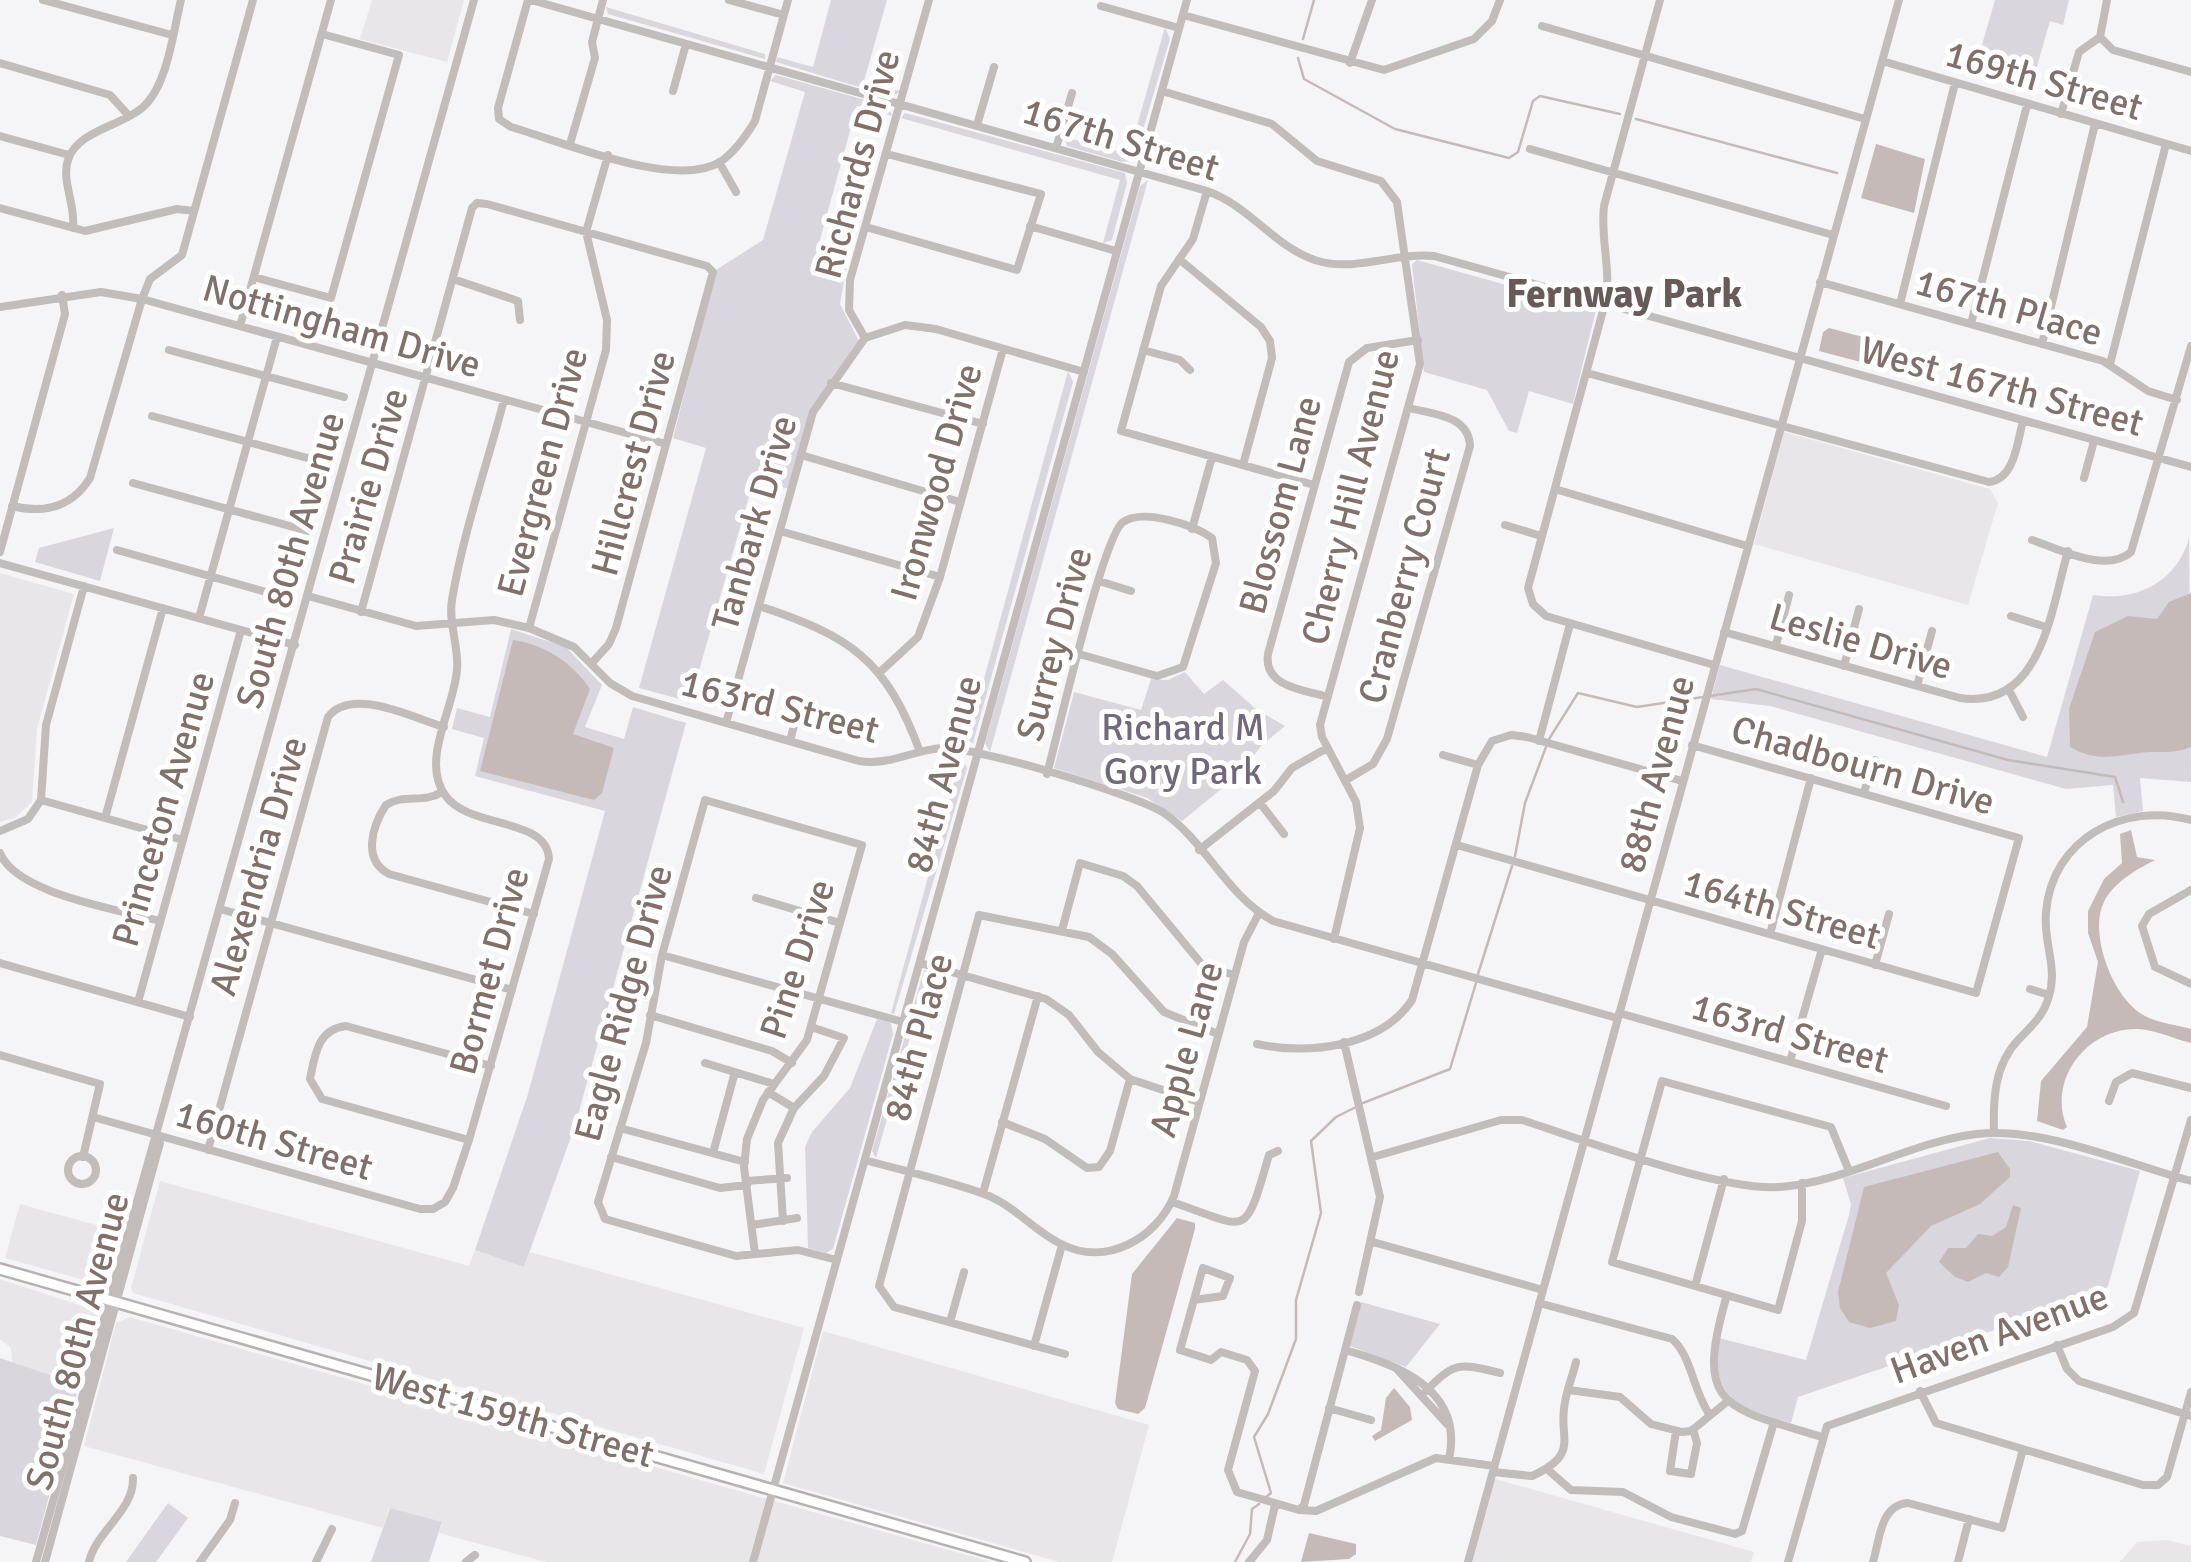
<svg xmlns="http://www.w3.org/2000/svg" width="2191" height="1562" font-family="Signika,sans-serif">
<rect width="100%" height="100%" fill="#f5f5f7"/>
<path fill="#e8e6e8" d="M372 0H464L447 62 360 39Z
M1784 432 1990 489 1998 503 1968 605 1754 544Z
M0 573 74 594 37 729 32 802 15 818 0 822Z
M160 1181 469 1266 475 1250 524 1267 530 1252 804 1328 764 1474 133 1293 131 1288Z
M20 1204 118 1231 104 1278 95 1283 5 1258Z
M0 1279 95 1310 98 1318 79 1385 19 1367 12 1361 11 1348 0 1339Z
M130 1317 774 1501 992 1562H546L439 1533 442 1523 389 1508 383 1528 84 1446 116 1323Z
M823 1331 1149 1425 1112 1562H1059L783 1483Z
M1492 1478 1754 1552 1751 1562H1469Z
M2166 1540 2191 1546V1562H2120L2137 1542Z"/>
<path fill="#dad6de" d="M831 0H887L864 81 900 91 897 94 889 96 776 62 777 57 813 67Z
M1995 0H2069L2063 25 2050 21 2036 70 1979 55Z
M606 7 765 54V59L608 14Z
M1165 27 1170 39 1134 160 1122 162 1067 146 1064 137 1129 154Z
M776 75 887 106 893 116 857 106 816 254 847 264 840 304 859 341 814 406 789 489 754 479 690 702 639 688 706 448 673 438 716 270 763 240 805 92 770 81Z
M905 113 1125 173 1127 183 1112 240 1103 243 1120 180 901 118Z
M1148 180 990 752 985 743 1140 186Z
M1417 260 1596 310 1573 404 1529 391 1517 433 1509 431 1487 390 1424 372 1412 264Z
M1068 371 1073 382 973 743 967 741Z
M114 528 100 581 35 562 39 548Z
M2189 538 2191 782 2140 778 2143 811 2116 817 2113 785 2066 789 1770 706 1711 699 1720 665 2047 757 2093 595C2136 602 2177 582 2189 538Z
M511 629 566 647 602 685 585 727 624 739 633 707 686 723 575 1126 524 1267 475 1250 528 1094 605 811 475 776 484 738 452 729 457 708 490 717Z
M1185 672 1204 694 1223 680 1256 709 1285 726 1261 746 1241 773 1182 821 1147 798 1054 768 1074 692 1141 710 1151 679 1168 680Z
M961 756 967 768 894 1014 891 1013Z
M924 970H929L876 1158 872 1151Z
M877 1019 891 1023 893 1034 833 1249 826 1253 808 1248 805 1147 812 1132 850 1088Z
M1990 1138 2029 1141 2140 1171 2108 1286 2100 1294 1798 1397 1791 1423C1740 1409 1709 1398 1719 1338L1806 1360 1849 1215 1851 1204 1843 1178Z
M1361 1302 1440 1324 1406 1367 1350 1346Z
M0 1358 79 1385 36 1545 0 1536Z
M168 1503 188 1518 156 1562H126Z
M390 1508 442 1522 429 1562H371Z"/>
<path fill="#c6bab9" d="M1876 144 1925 159 1914 213 1861 198Z
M1829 328 1878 341 1872 365 1819 351 1823 332Z
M2191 593V747C2176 753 2166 752 2150 752 2119 754 2100 764 2070 747L2069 709 2095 632 2128 616 2157 619 2169 602Z
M513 640C544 644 573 663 590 689L573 734 614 748 602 793 594 800 480 771Z
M2131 830 2137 857 2155 860C2141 867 2113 882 2104 902 2088 933 2113 1000 2145 1016 2159 1023 2177 1025 2191 1029V1043C2174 1039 2154 1029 2137 1029 2086 1028 2047 1081 2067 1127L2063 1130 2037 1121 2041 1081 2087 1027 2098 962 2088 933V911L2104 879 2122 863 2120 834Z
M1998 1152 2010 1169V1177L1980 1204 1931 1226 1886 1273 1899 1305 1896 1321 1870 1328 1849 1322 1840 1308 1838 1292 1864 1187Z
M2013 1205 2021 1208 2008 1267 1999 1277 1986 1273 1968 1282 1955 1277 1939 1262 1948 1248H1966L1978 1234 1992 1236 2006 1227Z
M1177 1218 1195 1223V1229L1145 1408 1138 1414 1118 1409 1115 1403 1132 1274Z
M1394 1388 1410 1407 1412 1420 1375 1441 1372 1436 1381 1430 1386 1398Z
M1309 1533 1356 1544V1554L1349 1559 1301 1562Z"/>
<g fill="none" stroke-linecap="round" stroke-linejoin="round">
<path stroke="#c6bab9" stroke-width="2.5" d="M1303 39 1314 0
M1298 58 1304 79 1395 129 1509 158 1518 152 1533 101 1540 96 1620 114
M1636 119 1837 173
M1549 739 1578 693 1637 707 1756 689 2008 760 2115 777 2123 802
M1515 856 1525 803 1546 747
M1478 974 1512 866
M1363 1103 1450 1069 1476 983
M1266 1497 1271 1493 1254 1437 1268 1414 1296 1339V1300L1321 1213 1311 1141 1336 1117 1354 1108
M1235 1562 1250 1534 1252 1509 1259 1504"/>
<g stroke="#b7b1af" stroke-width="14">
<path id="major" d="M0 1269 1025 1562"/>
</g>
<path stroke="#c2bcba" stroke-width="8" d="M43 0 172 35
M528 0 498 108 499 119 511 127C561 141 674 190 720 162 735 152 746 136 755 121L788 0
M531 0 1207 191C1250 206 1275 248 1318 261 1356 272 1396 252 1434 256L2191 467
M729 0 784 15
M1660 0 1604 206C1600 239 1612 271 1605 303L1528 588 1533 604 1546 616 1714 665
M1101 6 1179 28
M1183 15 1384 70 1474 39 1492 21 1500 0
M1542 26 1865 119
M2100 37 2113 50 2191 72
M1882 61 2191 151
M0 63 110 95 129 116
M1350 63 1372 0
M673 91 686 44
M1162 91 1272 124 1317 161 1381 181 1397 202 1420 364 1320 725 1322 737 1356 802 1360 828 1334 939
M2061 114 2079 52 2100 37 2107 0
M977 125 994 67
M0 136 69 155
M570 144 595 58 592 42 603 0
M1056 148 1072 93
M1530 149 1833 235
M719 162 736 192
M1207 191 1193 239 1161 286 1121 431 1314 485
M0 208 85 231 177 209 194 211
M1030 226 1116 251
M866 227 1017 270 1041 194 887 154
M73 228C76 206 61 180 68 160 77 131 121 126 142 108 168 86 173 31 181 0
M1179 259 1261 327 1270 341 1272 358 1243 465
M254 277 331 298 399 55 322 34
M453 279 518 301 520 320
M1820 282 2103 361 2148 391 2177 400
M1900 304 1955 83
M0 307 101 292 142 299 666 444
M1971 324 2027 105
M240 326 331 0
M865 338 849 310 850 280 929 0
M2042 344 2095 124
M169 350 344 397
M1143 350 1180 360 1190 370
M2110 364 2166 144
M1587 373 1989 482C2015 479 2017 442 2023 421
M831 383 983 424
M152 416 326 463
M801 455 960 502
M2084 478 2094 441
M133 483 308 531
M1555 489 1747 546
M12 506C45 514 72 507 90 478L142 299 150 279 182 255 253 0
M1505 525 1541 536
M1192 529 1212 457
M780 531 940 577
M2032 540C2060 549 2106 574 2131 552L2191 346
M117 550 284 597
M0 552 65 314 62 295
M0 563 295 645
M1099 581 1131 591
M308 596 416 626 494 620 529 628 574 647 610 683 632 696 859 761C889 766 913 750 942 748 973 746 1137 795 1164 813 1207 843 1225 894 1273 921L1617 1018
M759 606C850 636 886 659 920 752
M361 612 472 208 477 203 487 204 707 266 713 272 616 628 609 644 591 664
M2011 616 2046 627
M199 618 277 337
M529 628 606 350 607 320 586 232 608 155
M1724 632 1960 698C2042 710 2051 609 2068 551
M1776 645 1789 595
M1844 666 1859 609
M879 673 918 637 940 577 1003 349
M1917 686 1932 631
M2009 690 2023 717
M1328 697C1304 690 1263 687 1268 654L1349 362 1367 348 1418 340
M726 723 813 412 865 338 905 325 936 329 1084 372
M790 741 797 714
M1539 741 1570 624
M1443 755 1478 765
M1047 774C1057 737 1103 536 1123 522 1143 508 1194 525 1212 538L1216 563 1183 667 1157 676 1079 654
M1346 780 1373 764 1387 739 1470 446C1469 415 1432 414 1409 408
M442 792C423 804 405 793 386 805 372 826 362 860 389 874L534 914
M1864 792 1875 760
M41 800 183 840
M1260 803 1284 834
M105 818 163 608
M0 831 28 819 41 800 46 725 84 586
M1457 845 1976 993 2019 838 1692 745
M1199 850 1274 791 1292 768 1327 748
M0 853C16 894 118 909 160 921
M2191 890 2149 914 2142 926 2155 967 2191 984
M756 898 840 923
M220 909 512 990
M1062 930 1080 863 1123 876 1137 886 1204 967 1235 975
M1770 934 1811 778
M662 955 903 1022
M0 963 190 1017
M920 963 1046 999 1069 1015 1098 1052 1130 1079 1199 1102
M1875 965 1889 914
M2030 989 2049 995
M138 1002 241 630
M1619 1013 1946 1106
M650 1015 772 1051 792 1063
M1344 1042 1380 1197 1359 1292
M1257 1044C1309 1055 1381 1047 1412 1000L1478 765 1492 741 1511 735 1527 737 1682 781
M0 1055 100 1084 83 1157
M1790 1061 1822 949
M705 1063 774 1084
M768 1092 794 1108
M2109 1101 2116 1082 2132 1073 2191 1088
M93 1117 420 1209H433L445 1202 453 1188 469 1140 549 859C547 816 469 830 445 795 420 760 455 707 457 669 459 646 448 623 452 600 463 533 487 465 504 400
M1002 1122 1045 1139 1087 1168 1099 1167 1110 1151 1130 1079
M620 1128 745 1162
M1994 1133C1993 1099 1994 1065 2019 1039 2032 1026 2044 1015 2049 996 2058 967 2043 942 2046 913 2051 839 2124 801 2191 820
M469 1140 322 1099 310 1079C315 1054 318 1029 346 1026L491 1066
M208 1150 328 717C352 686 413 718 444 727
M713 1153 735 1072
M68 1170a14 14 0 1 1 28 0a14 14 0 1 1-28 0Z
M611 1157 720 1188 747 1185
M1373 1157 1501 1120H1522C1584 1140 1719 1191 1779 1187 1848 1182 1909 1142 1977 1134 2041 1126 2128 1164 2191 1181
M865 1160C904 1171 945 1180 984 1194 1014 1205 1033 1230 1061 1244 1106 1267 1156 1239 1174 1196L1244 942 1259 913
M746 1181 787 1178
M1802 1183V1221L1778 1310 1612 1262 1662 1081 1831 1127 1849 1171
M983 1193 1038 996
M1172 1202C1249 1228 1244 1242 1269 1155L1278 1151
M783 1221 778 1143 794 1108 824 1076 844 1038 811 1027
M752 1225 797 1218
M1373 1242 1543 1290
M755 1254 744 1167 747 1139 763 1100 807 1040 862 845 705 800 662 955 646 1043 598 1202 605 1219 736 1256 798 1250 837 1260
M1695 1286 1724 1179
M1727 1295C1694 1407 1723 1407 1822 1437
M1194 1300 1223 1296 1230 1278 1203 1268 1202 1271 1180 1350 1211 1360 1221 1352 1247 1360 1255 1371 1228 1470 1237 1492 1299 1510 1304 1505 1357 1305
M1539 1303 1672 1339C1691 1355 1693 1390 1709 1414
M950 1322 964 1272
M2057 1345 2067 1369 2079 1381 2191 1416
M1034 1346 1062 1245
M1345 1350C1398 1365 1464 1389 1449 1459
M1065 1354 894 1307 879 1286 979 915 1089 937 1112 954 1164 1012 1218 1034
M1396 1368 1447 1424
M1569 1390 1620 1397 1651 1424 1682 1432 1691 1431 1728 1401
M1426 1391C1455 1361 1460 1363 1500 1373
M1920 1391 1936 1423 2143 1485H2158L2167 1477 2191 1392
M1329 1408 1371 1420
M1676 1431 1670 1471 1691 1474 1697 1443 1693 1429
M1547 1469 1571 1490 1623 1492 1671 1517 1735 1534 1742 1531 1774 1422
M1493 1472 1532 1476C1582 1453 1557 1438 1565 1402 1567 1389 1573 1375 1576 1362
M1299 1510 1316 1511 1436 1458 1494 1466
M36 1562 474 0
M45 1562 160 1143 157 1136
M89 1562C96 1531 134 1511 133 1478
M200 1562 230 1520 235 1503
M316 1562 332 1529
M466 1562 475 1555
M753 1562 1187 0
M1249 1562 1267 1540 1275 1505
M1468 1562 1899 0
M1788 1562 1827 1426 2113 1327 2134 1313 2191 1120
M1873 1562C1880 1539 1880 1505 1908 1503L2002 1528 2023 1449
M1958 1562 1969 1519"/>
<use href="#major" stroke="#fff" stroke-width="9"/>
</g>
<g text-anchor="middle" stroke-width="10" stroke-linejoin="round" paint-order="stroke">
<g font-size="38" fill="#82706a" stroke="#fff">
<text transform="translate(2044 80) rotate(16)" y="13">169th Street</text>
<text transform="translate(1121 139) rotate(17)" y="13">167th Street</text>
<text transform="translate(857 164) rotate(-75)" y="13">Richards Drive</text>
<text transform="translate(2009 307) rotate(16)" y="13">167th Place</text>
<text transform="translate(342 326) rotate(16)" y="13">Nottingham Drive</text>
<text transform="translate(2002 386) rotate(15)" y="13">West 167th Street</text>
<text transform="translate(633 463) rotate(-75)" y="13">Hillcrest Drive</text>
<text transform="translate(542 472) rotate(-75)" y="13">Evergreen Drive</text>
<text transform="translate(936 482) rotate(-74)" y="13">Ironwood Drive</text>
<text transform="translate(368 486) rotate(-74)" y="13">Prairie Drive</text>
<text transform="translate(1350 497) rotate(-76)" y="13">Cherry Hill Avenue</text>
<text transform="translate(1280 505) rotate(-75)" y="13">Blossom Lane</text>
<text transform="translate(754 523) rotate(-74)" y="13">Tanbark Drive</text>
<text transform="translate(290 560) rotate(-74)" y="13">South 80th Avenue</text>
<text transform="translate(1404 576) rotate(-75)" y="13">Cranberry Court</text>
<text transform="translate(1861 641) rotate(16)" y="13">Leslie Drive</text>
<text transform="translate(1054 644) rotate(-75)" y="13">Surrey Drive</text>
<text transform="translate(780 706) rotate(14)" y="13">163rd Street</text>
<text transform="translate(1863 765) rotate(16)" y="13">Chadbourn Drive</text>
<text transform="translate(943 774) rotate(-75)" y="13">84th Avenue</text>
<text transform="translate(1656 774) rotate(-75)" y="13">88th Avenue</text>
<text transform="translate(163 809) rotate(-74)" y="13">Princeton Avenue</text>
<text transform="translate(258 866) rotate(-74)" y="13">Alexendria Drive</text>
<text transform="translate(1782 909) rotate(16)" y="13">164th Street</text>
<text transform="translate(797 959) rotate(-72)" y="13">Pine Drive</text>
<text transform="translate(489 971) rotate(-75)" y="13">Bormet Drive</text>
<text transform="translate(623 1003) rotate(-75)" y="13">Eagle Ridge Drive</text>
<text transform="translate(1790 1033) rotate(16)" y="13">163rd Street</text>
<text transform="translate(918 1037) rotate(-75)" y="13">84th Place</text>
<text transform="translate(1186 1049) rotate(-74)" y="13">Apple Lane</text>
<text transform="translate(274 1140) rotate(16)" y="13">160th Street</text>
<text transform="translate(1999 1333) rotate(-20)" y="13">Haven Avenue</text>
<text transform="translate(77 1341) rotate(-75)" y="13">South 80th Avenue</text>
<text transform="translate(513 1415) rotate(16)" y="13">West 159th Street</text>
</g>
<g font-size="38" fill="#73687a" stroke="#fff">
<text x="1183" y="740">Richard M<tspan x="1183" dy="44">Gory Park</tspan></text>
</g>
<g font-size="40" font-weight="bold" fill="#685b57" stroke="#fff">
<text x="1624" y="307">Fernway Park</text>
</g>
</g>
</svg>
